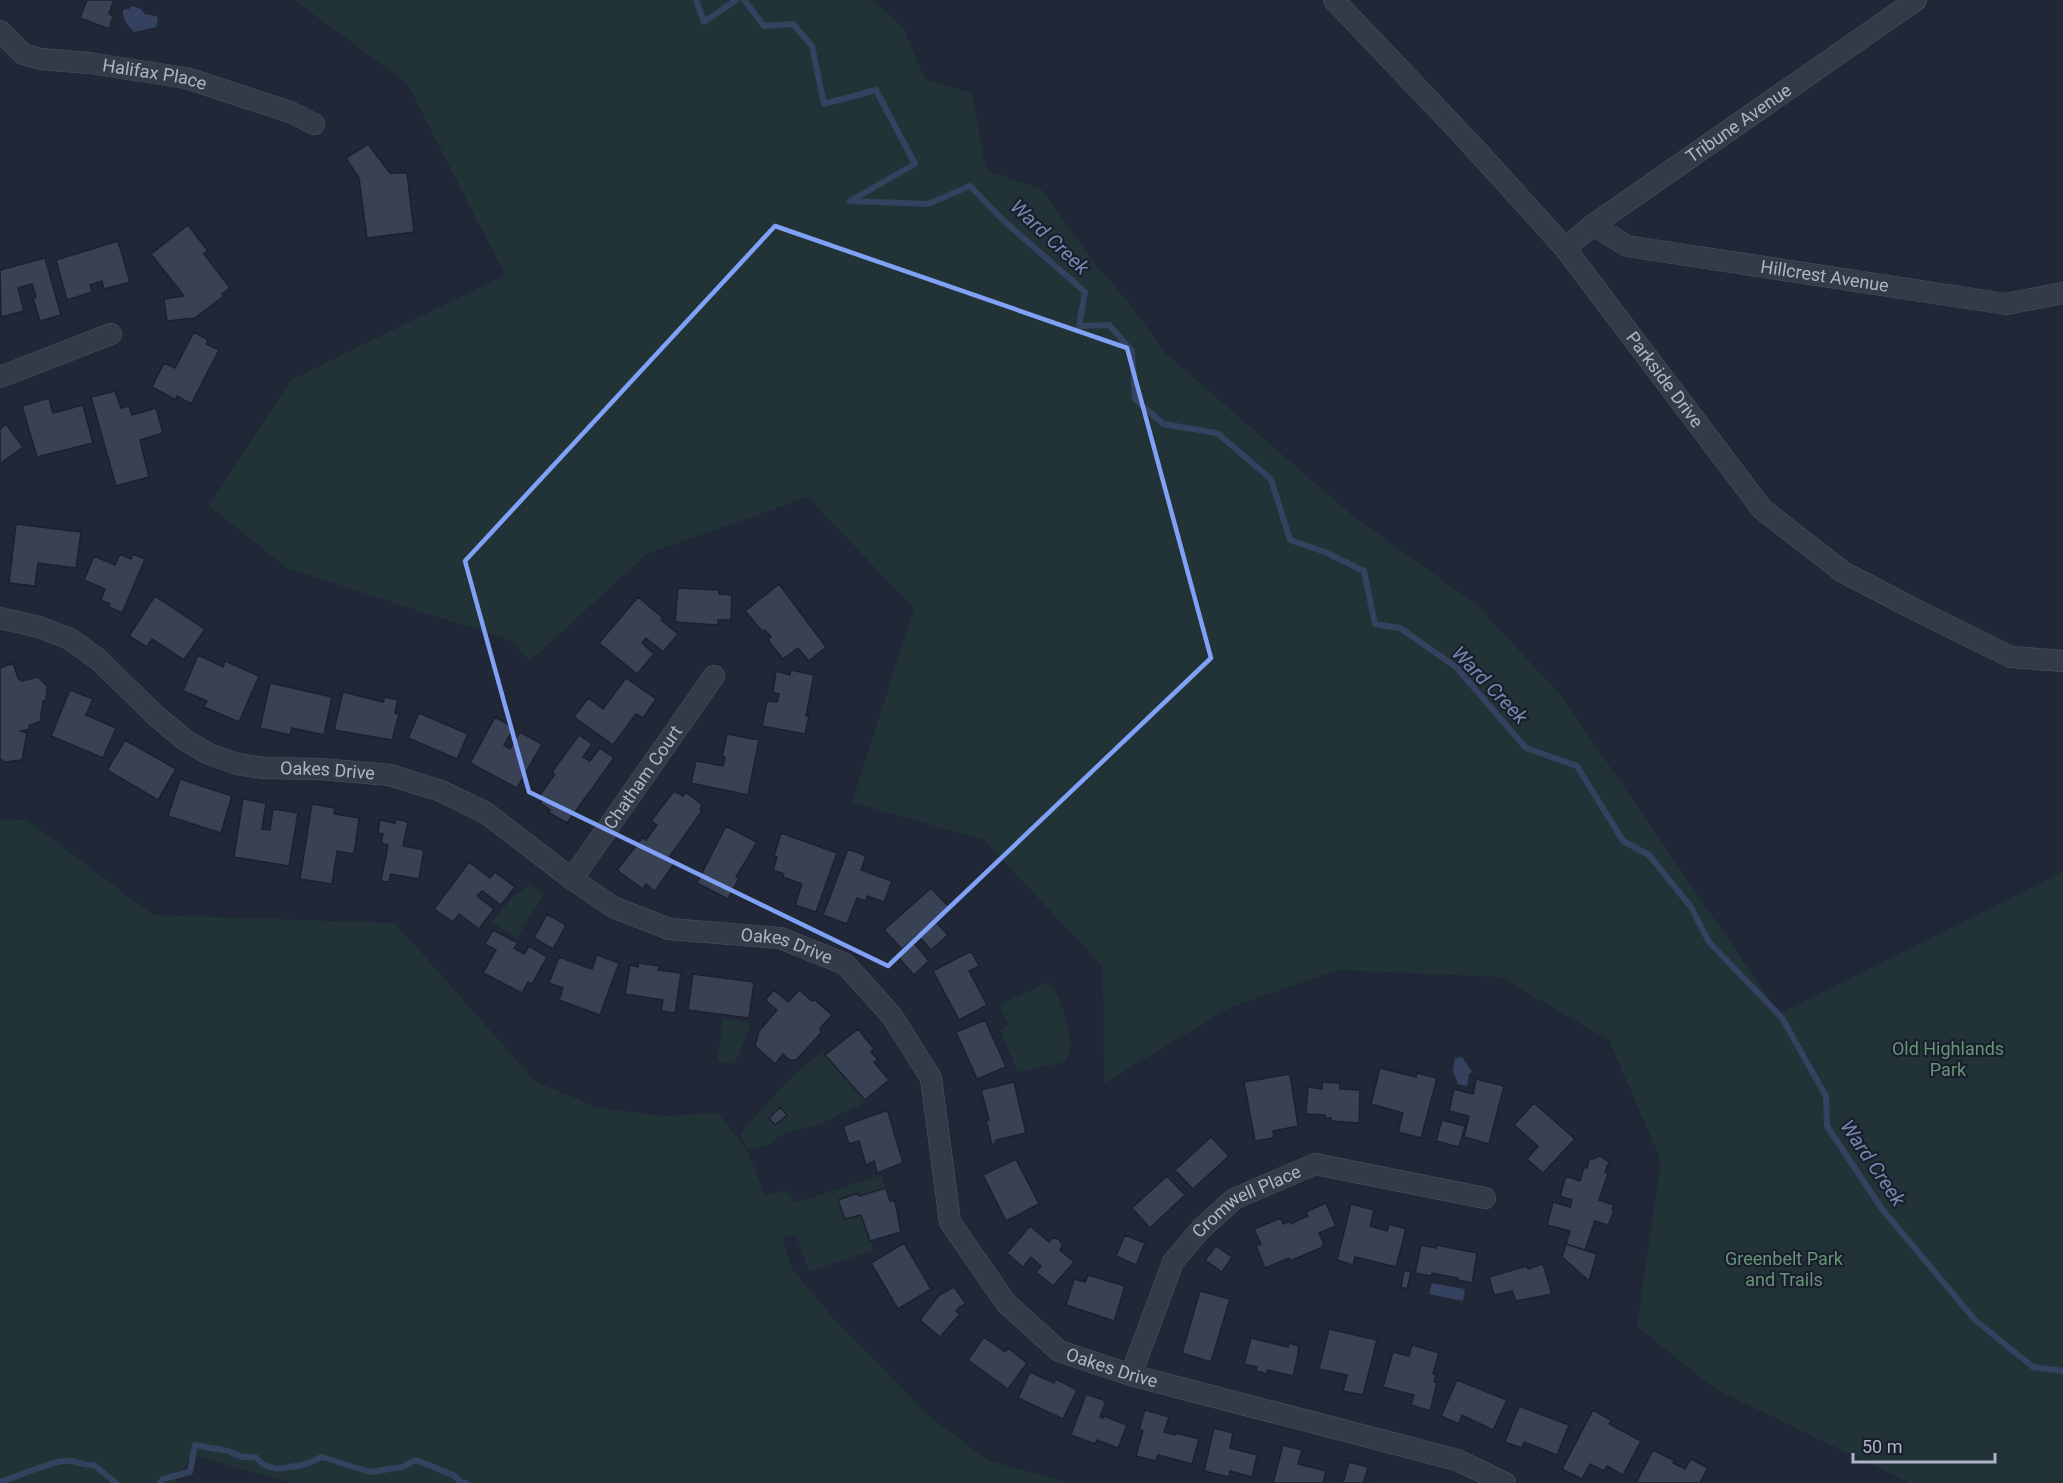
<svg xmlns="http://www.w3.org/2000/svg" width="2063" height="1483" font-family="Roboto,sans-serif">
<rect width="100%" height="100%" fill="#202737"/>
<path fill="#223338" d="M294 0H873L904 29 925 79 972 93 986 170 1041 189 1093 261 1133 308 1165 353 1353 516 1477 605 1563 698 1782 1018 1818 1073 1781 1013 2063 872V1483H1910L1717 1390 1637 1327 1661 1161 1609 1040 1500 977 1338 970 1229 1008 1104 1083 1103 967 984 840 852 802 914 609 808 497 647 554 530 661 512 641 287 568 209 506 291 380 505 275 407 83Z
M0 819 27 820 153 915 395 923 536 1082 599 1108 663 1116 718 1113 748 1152 765 1196 785 1190 787 1195 791 1194 794 1203 881 1175 886 1188 859 1196 857 1193 839 1200 845 1219 861 1215 874 1250 809 1271 796 1235 782 1238 793 1270 832 1317 929 1416 987 1460 1070 1483H291L192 1455 175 1483H0Z
M530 883 544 894 517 938 491 922 516 894H520Z
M1048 982C1060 991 1071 1033 1070 1047 1070 1052 1067 1057 1066 1062L1018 1072 1000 1030 1009 1025 999 1005Z
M723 1019 751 1023 735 1064 717 1061Z
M822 1051 867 1102 824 1122 779 1136 770 1144 754 1149 746 1147 740 1133 792 1077Z"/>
<path fill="#34415f" d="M132 6 141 9 145 14 156 16 158 20 156 27 134 32C129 26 122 20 123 10L129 9Z
M1462 1057 1472 1072 1469 1074 1467 1086 1458 1084 1453 1071 1455 1058Z
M1432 1283 1465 1289 1463 1301 1429 1294Z"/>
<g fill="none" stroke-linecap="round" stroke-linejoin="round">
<path stroke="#34415f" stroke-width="6" d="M696 0 704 22 736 0
M744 0 764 26 793 24 812 46 824 104 876 90 915 164 850 201 928 204 970 186 1004 221 1085 292 1079 326 1109 325 1132 351 1135 399 1163 424 1217 433 1271 479 1290 540 1325 552 1364 571 1375 624 1400 628 1456 667 1526 748 1577 766 1623 841 1649 855 1691 907 1709 942 1782 1018 1826 1096 1827 1126 1882 1209 1975 1320 2033 1367 2063 1371
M0 1482C17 1477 55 1459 71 1461 80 1462 84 1466 94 1465L116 1483
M160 1483 163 1479 190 1472 195 1445 228 1451 242 1457H255L264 1465 277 1469 303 1465 322 1457 370 1472 402 1467 416 1460 453 1475 461 1482 466 1483"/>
</g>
<path fill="#394255" stroke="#1b212e" stroke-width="1.5" d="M87 0H114L109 14 113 16 109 29 80 18Z
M368 144 390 173H407L414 232 367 238 359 178 346 158Z
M188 225 208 251 204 254 230 288 222 294 224 296 195 318 167 321 164 299 184 296 151 254Z
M118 241 130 282 104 289 102 281 90 285 92 292 67 300 56 260Z
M45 258 61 315 40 321 33 298 36 297 32 284 18 288 24 311 1 317 0 270Z
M194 332 208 340 206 344 219 350 191 404 177 396 176 400 152 387 164 363 175 368Z
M115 391 121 408 129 406 132 415 156 408 163 433 140 440 149 477 116 486 91 397Z
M49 398 53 413 83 405 93 443 37 457 22 406Z
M6 424 23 447 0 464V429Z
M16 524 81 532 76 568 38 563 35 586 9 583Z
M120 554 131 559 133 554 145 559 122 613 109 607 110 604 101 600 105 589 84 580 94 556 115 565Z
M779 584 826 647 809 661 798 648 783 659 768 640 771 637 765 630 762 631 745 611Z
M678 588 719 590V594L732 595 731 620H718V625L675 622Z
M155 596 205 629 184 660 152 639 147 647 129 636Z
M638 597 663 618 661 620 678 634 663 652 646 638 642 643 654 654 637 674 599 643Z
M198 655 223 667 225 661 259 676 239 722 204 707 207 701 183 691Z
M13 663 18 678 22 681 38 677 47 686 46 700 43 701 40 722 29 725 30 729 21 731 27 733 22 760 5 762 0 759V668Z
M791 670 814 675 806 716H809L805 734 762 726 767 701 777 702 779 694 773 692 776 671 790 675Z
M626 678 656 699 643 718 636 714 613 745 574 717 588 698 603 709Z
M270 683 332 697 324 735 292 728 290 735 260 728Z
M70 690 93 699 86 715 116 728 103 758 51 736Z
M343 692 383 702 385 697 398 700 395 713 399 714 392 740 334 730Z
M419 713 468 734 457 759 408 738Z
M495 717 514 728 504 745 510 749 520 732 542 744 517 788 470 763Z
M727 734 759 740 748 795 691 783 696 761 723 766 725 757H722Z
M579 735 592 744 583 757 590 761 600 748 614 758 567 823 548 812 550 810 540 803 542 801 538 798 555 774 552 772Z
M125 740 176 769 158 800 107 770Z
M180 779 232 796 221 833 168 816Z
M674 791 683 796 686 792 702 805 700 809 702 811 670 856 676 861 655 891 646 884 643 889 617 870 643 837 646 840 657 825 651 821Z
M243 799 266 803 262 829 270 830 273 809 298 813 289 866 234 857Z
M312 804 335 808 334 814 359 818 354 854 337 851 332 884 300 879Z
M396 819 408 822 403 846 424 850 419 879 391 874 389 882 381 881 388 845 381 843 383 834 378 833 380 820 395 823Z
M726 826 757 842 736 877 739 878 728 899 697 883Z
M781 833 837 853 816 912 795 905 802 884 783 877 784 874 773 870 777 857 774 856Z
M848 849 866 856 861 870 892 881 884 902 867 896 866 901 857 898 847 924 823 915Z
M469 862 490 878 495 872 515 887 501 905 482 891 477 896 494 909 479 929 459 914 453 922 434 909Z
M931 888 951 909 936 922 948 935 931 950 918 935 902 949 884 930Z
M547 914 566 925 553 949 534 938Z
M493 930 518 943 514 948 524 954 529 946 547 957 532 984 528 982 522 993 483 973 496 950 485 944Z
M914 943 929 961 914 975 898 957Z
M971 951 979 966 969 971 987 1005 959 1020 933 971Z
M597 955 619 963 600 1015 559 1000 563 988 549 983 559 957 592 969Z
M638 963 659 966 658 970 681 973 675 1013 661 1011 663 1000 625 994 630 965 638 967Z
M693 974 754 982 749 1018 688 1010Z
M774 990 788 1002 799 990 812 1001 815 1000 832 1015 820 1028 821 1033 796 1060H789L783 1054 775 1064 755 1046 759 1031 777 1010 765 1000Z
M985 1020 1006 1067 977 1079 956 1032Z
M858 1029 874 1049 871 1052 878 1060 874 1062 889 1080 865 1100 825 1055Z
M1380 1068 1416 1077 1417 1073 1437 1078 1421 1138 1398 1132 1403 1113 1371 1104Z
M1290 1074 1298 1126 1273 1131 1274 1138 1255 1141 1244 1082Z
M1476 1079 1504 1086 1489 1144 1464 1137 1469 1116 1449 1111 1454 1089 1473 1094Z
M1014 1082 1026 1133 996 1140V1143L992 1145 986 1120H989L981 1090Z
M1322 1082 1340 1083V1089L1360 1090 1359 1123 1331 1121V1118H1325V1115L1306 1114 1308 1087 1322 1089Z
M1534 1103 1575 1139 1543 1173 1527 1159 1538 1146 1514 1125Z
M780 1107 787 1115 775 1125 769 1118Z
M885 1111 888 1112 903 1163 877 1173 874 1161 866 1165 859 1141 849 1144 843 1126Z
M1442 1120 1465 1126 1459 1147 1436 1141Z
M1211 1137 1229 1156 1193 1189 1175 1170Z
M1600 1156 1609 1162 1605 1172 1608 1174 1599 1200 1614 1205 1612 1210 1614 1211 1608 1225 1595 1221 1585 1250 1566 1244 1570 1231 1547 1225 1553 1202 1570 1207 1572 1200 1560 1196 1566 1176 1580 1181 1584 1167 1587 1168 1589 1160Z
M1016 1159 1039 1204 1006 1221 983 1175Z
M1167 1176 1185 1195 1150 1228 1132 1208Z
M886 1188 890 1201H895L901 1232 870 1241 861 1215 845 1219 838 1200 858 1193 859 1196Z
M1326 1203 1336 1226 1319 1233 1324 1244 1322 1245 1323 1247 1290 1261 1289 1258 1265 1268 1256 1246 1261 1244 1254 1229 1281 1218 1283 1224 1290 1221 1291 1224 1308 1216 1306 1212Z
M1351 1204 1374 1210 1370 1226 1387 1231 1389 1224 1406 1229 1396 1267 1355 1257 1353 1265 1337 1260Z
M1030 1226 1049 1242 1053 1238 1058 1239 1061 1242 1062 1247 1060 1250 1074 1262 1053 1286 1036 1272 1041 1266 1031 1257 1023 1267 1007 1253Z
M1125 1235 1145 1243 1136 1265 1116 1256Z
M904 1243 931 1289 898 1309 871 1263Z
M1566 1244 1597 1254 1589 1281 1562 1257Z
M1421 1245 1436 1248V1245L1477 1253 1472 1283 1458 1280V1278L1432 1273 1431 1276 1415 1273Z
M1216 1246 1232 1257 1222 1272 1205 1260Z
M1543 1264 1552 1294 1516 1301 1512 1291 1494 1295 1489 1277 1527 1266 1528 1269Z
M1404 1270 1411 1272 1407 1289 1401 1287Z
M1088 1275 1125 1286 1114 1321 1066 1305 1074 1279 1085 1282Z
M954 1287 966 1304 959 1307 956 1311 960 1314 940 1337 920 1320 939 1295Z
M1200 1291 1230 1299 1211 1362 1182 1353Z
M1329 1329 1377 1340 1363 1395 1343 1391 1347 1375 1319 1369Z
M984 1337 1005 1352 1008 1348 1027 1363 1008 1389 968 1360Z
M1251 1338 1288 1347 1289 1343 1299 1346 1298 1350H1299L1293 1376 1268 1370 1267 1374 1256 1371 1257 1367 1244 1364Z
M1412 1345 1439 1353 1433 1374 1436 1375 1434 1382 1437 1383 1430 1411 1411 1405 1414 1395 1383 1387 1393 1352 1409 1356Z
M1030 1372 1054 1383 1056 1379 1077 1390 1063 1419 1018 1398Z
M1457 1380 1507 1400 1493 1430 1462 1415 1459 1424 1441 1416Z
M1086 1394 1106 1401 1100 1417 1103 1418 1104 1416 1127 1425 1118 1448 1097 1440 1095 1444 1071 1435Z
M1519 1406 1569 1425 1557 1455 1524 1442 1522 1448 1505 1442Z
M1145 1410 1169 1417 1164 1432 1175 1435 1176 1433 1199 1439 1192 1464 1158 1455 1156 1461 1136 1456 1143 1431 1139 1429Z
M1593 1410 1611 1420 1609 1424 1641 1441 1623 1475 1607 1466 1604 1471 1590 1464 1582 1479 1562 1469Z
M1214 1428 1233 1433 1230 1448 1257 1455 1252 1477 1230 1471 1229 1477 1204 1471Z
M1283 1445 1302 1450 1298 1464 1326 1471 1323 1483H1273Z
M1653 1450 1675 1461 1673 1463 1685 1469 1691 1459 1708 1468 1700 1483H1636Z
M1349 1462 1368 1467 1364 1481 1371 1483H1343Z"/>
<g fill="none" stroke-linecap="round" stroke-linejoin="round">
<g stroke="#4e5462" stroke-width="22">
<g id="minor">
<path id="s1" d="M1334 0 1468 141 1565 248 1762 509 1843 572 1914 609 2011 657 2063 661"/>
<path id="s2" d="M0 31 23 54 41 59 89 63 186 78 290 112 314 124"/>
<path id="s3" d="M1593 225 1627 246 2006 304 2063 293"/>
<path id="s4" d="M1565 248 1593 225 1916 0"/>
<path d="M0 377 111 334"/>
<path id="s5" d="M0 618 39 627 70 639 99 660 155 715 185 740 209 754 237 764 264 768 321 769 390 775 441 791 486 813 572 879 613 907 669 929 780 938 845 964 892 1016 931 1078 950 1222 1006 1303 1059 1351 1131 1375 1457 1460 1505 1483"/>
<path id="s6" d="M572 879 714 676"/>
<path id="s7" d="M1131 1375 1173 1262 1201 1229 1234 1199 1315 1164 1485 1198"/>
</g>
</g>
<use href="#minor" stroke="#343a48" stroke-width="21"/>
</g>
<path fill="none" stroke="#81a1f6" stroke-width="4.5" stroke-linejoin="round" d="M775 226 1127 348 1211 658 888 966 529 792 465 561Z"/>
<g text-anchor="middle" stroke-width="4.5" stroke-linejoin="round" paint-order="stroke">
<g font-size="18" fill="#aeb4c4" stroke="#191f2c">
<text dy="6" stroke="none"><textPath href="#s2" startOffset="166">Halifax Place</textPath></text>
<text dy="6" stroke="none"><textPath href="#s4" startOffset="214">Tribune Avenue</textPath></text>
<text dy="6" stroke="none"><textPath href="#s3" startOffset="240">Hillcrest Avenue</textPath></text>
<text dy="6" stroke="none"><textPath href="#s1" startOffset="504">Parkside Drive</textPath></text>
<text dy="6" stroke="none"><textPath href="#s5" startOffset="375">Oakes Drive</textPath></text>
<text dy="6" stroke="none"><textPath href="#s6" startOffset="124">Chatham Court</textPath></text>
<text dy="6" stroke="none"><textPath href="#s5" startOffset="879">Oakes Drive</textPath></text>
<text dy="6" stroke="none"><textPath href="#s7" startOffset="218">Cromwell Place</textPath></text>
<text dy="6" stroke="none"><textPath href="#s5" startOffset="1455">Oakes Drive</textPath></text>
</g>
<g font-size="18" fill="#669476" stroke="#191f2c">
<text x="1948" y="1055">Old Highlands<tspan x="1948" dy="21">Park</tspan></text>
<text x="1784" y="1265">Greenbelt Park<tspan x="1784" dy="21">and Trails</tspan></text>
</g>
<g font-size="20" font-style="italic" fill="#7687ad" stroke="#191f2c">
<text transform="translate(1050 237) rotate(43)" y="7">Ward Creek</text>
<text transform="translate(1490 685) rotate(46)" y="7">Ward Creek</text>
<text transform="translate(1873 1163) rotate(56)" y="7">Ward Creek</text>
</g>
</g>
<path d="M1853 1453v9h142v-9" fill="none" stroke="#aeb4c4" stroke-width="3"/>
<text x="1862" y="1453" font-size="18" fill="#aeb4c4" stroke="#191f2c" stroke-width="4.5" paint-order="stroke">50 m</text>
</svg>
